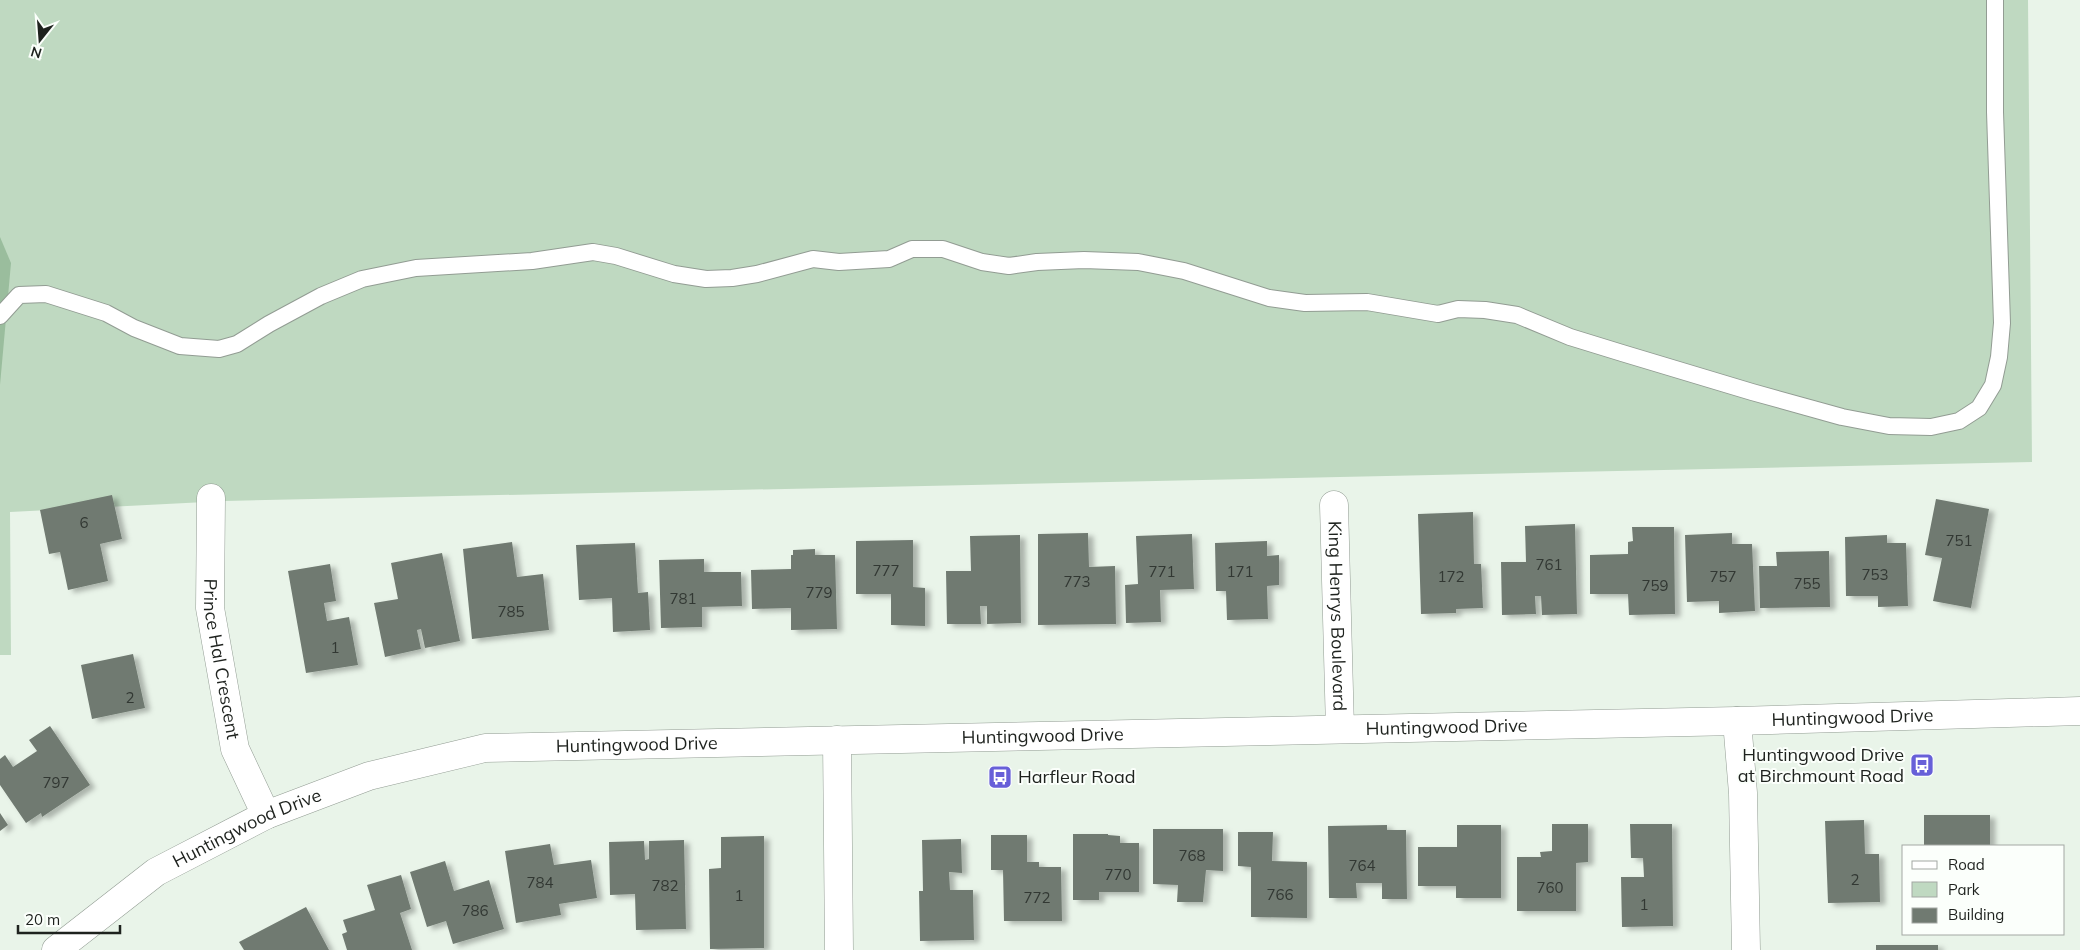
<svg xmlns="http://www.w3.org/2000/svg" width="2080" height="950" font-family="Mulish,sans-serif">
<defs>
<filter id="shadow"><feDropShadow dx="5.5" dy="3" stdDeviation="2.5" flood-color="#0004"/></filter>
</defs>
<rect width="100%" height="100%" fill="#e9f4e9"/>
<path fill="#bfd9c1" d="M0 0H2028L2032 462 225 501 10 512 11 655H0Z"/>
<path fill="#9abd9d" d="M0 237 11 263 0 385Z"/>
<path fill="#707a71" filter="url(#shadow)" d="M112 495 122 539 100 544 108 581 68 590 60 552 49 554 40 510Z
M1936 499 1989 509 1971 608 1933 601 1942 558 1925 555Z
M1473 512 1474 564H1481L1483 608 1456 609V613L1421 614 1418 514Z
M1575 524 1577 614 1542 615 1541 596H1535L1536 614 1502 615 1501 562H1526L1525 526Z
M1632 527H1674L1675 614 1629 615 1628 594H1590V555L1628 554V542L1633 541Z
M1088 533 1089 567 1115 566 1116 624 1038 625V534Z
M1732 533V544H1752L1755 611 1719 613V601L1687 602 1685 535Z
M1192 534 1194 589 1160 590 1161 622 1126 623 1125 585 1138 584 1136 536Z
M1020 535 1021 623 987 624V606H980L981 624H947L946 571H971L970 536Z
M1887 535V543H1906L1908 606 1878 607V596H1846L1845 537Z
M913 540V587L925 588V626L891 625V594H856V541Z
M1267 541V556L1279 555V585L1267 586 1268 619 1227 620 1226 591H1216L1215 543Z
M512 542 517 577 543 574 549 630 472 639 463 549Z
M635 543 638 593 648 592 650 630 613 632 612 598 579 600 576 545Z
M815 549V555H835L837 629 791 630V608L752 609 751 570 791 569V555H793V550Z
M1829 551 1830 607 1760 608 1759 566H1777L1776 552Z
M442 553 460 641 425 648 421 629 417 630 421 649 385 657 374 603 398 599 391 563Z
M704 559V572H741L742 606 702 607V627L661 628 659 560Z
M330 564 336 601 324 603 327 621 349 617 358 665 306 673 288 571Z
M133 654 145 708 92 719 81 665Z
M50 726 90 785 42 817 41 813 26 823 0 785V759L5 755 13 767 37 751 29 740Z
M0 813 8 825 0 831Z
M1924 815H1990V846H1924Z
M1864 820 1865 854H1879L1880 902 1828 903 1825 821Z
M1552 824H1588V862L1576 863V911H1517V857H1541L1540 852 1552 851Z
M1630 824H1672L1673 926 1622 927 1621 877H1644L1643 858H1631Z
M1387 825V830H1406L1407 899H1382V883H1356L1357 898H1329L1328 826Z
M1457 825H1501V898H1456V886H1418V847H1457Z
M1153 829H1223V871L1206 870 1203 902H1177L1178 885 1153 884Z
M1238 832H1273L1272 861 1307 862V918L1251 917V867L1238 866Z
M1073 834H1108V835L1120 836V843H1139V892H1099V900H1073Z
M991 835H1027V862H1039V867H1061L1062 921H1004L1003 870H991Z
M764 836V948L710 949 709 869 721 868V837Z
M961 839 962 873 949 872 950 890H973L974 940 920 941 919 891H923L922 840Z
M684 840 686 929 636 930 635 894 610 895 609 842 644 841 645 860 649 859V841Z
M550 844 554 865 591 860 597 898 559 904 561 915 516 923 505 851Z
M445 861 454 891 489 880 504 929 453 944 446 921 427 927 410 872Z
M401 875 411 909 400 913 412 950H347L342 934 347 932 343 920 375 910 367 885Z
M306 907 329 950H244L239 942Z
M1876 945H1938V950H1876Z"/>
<g fill="none" stroke-linecap="round" stroke-linejoin="round">
<g stroke="#929c93" stroke-width="18">
<path id="service" d="M0 316 19 295 46 294 106 313 134 328 180 346 219 349 237 344 269 324 321 296 362 279 416 268 532 261 593 252 616 256 674 274 706 279 732 278 757 274 813 259 839 262 889 259 912 249H943L982 262 1009 266 1037 262 1084 260 1138 262 1184 271 1269 298 1305 303 1367 302 1438 314 1458 309 1485 310 1517 315 1570 337 1622 353 1752 392 1842 417 1889 426 1931 427 1959 421 1979 408 1993 385 1999 357 2002 323 1995 112V0"/>
</g>
<g stroke="#929c93" stroke-width="29">
<g id="minor">
<path id="s1" d="M211 498 210 608 235 749 266 815"/>
<path id="s2" d="M1334 505 1340 729"/>
<path d="M1737 721 1743 793 1746 950"/>
<path d="M837 740 839 950"/>
</g>
</g>
<g stroke="#929c93" stroke-width="29">
<g id="tertiary">
<path id="s3" d="M56 950 156 872 266 815 369 776 485 748 1737 721 2080 711"/>
</g>
</g>
<use href="#service" stroke="#fff" stroke-width="16"/>
<use href="#minor" stroke="#fff" stroke-width="28"/>
<use href="#tertiary" stroke="#fff" stroke-width="28"/>
</g>
<defs>
<g id="bus-square" transform="scale(1.25)"><rect x="-9" y="-9" width="18" height="18" rx="4" fill="#675fd8" stroke="#fbfffb"/><path d="M-5-6H5V4H4V6H2V4H-2V6H-4V4H-5ZM-3.5-4V0h7V-4ZM-3.5 1.2v1.5H-2V1.2ZM2 1.2v1.5H3.5V1.2Z" fill="#fff"/></g>
</defs>
<g fill-rule="evenodd">
<use href="#bus-square" x="1922" y="765"/>
<use href="#bus-square" x="1000" y="777"/>
</g>
<g text-anchor="middle" stroke-width="4" stroke-linejoin="round" paint-order="stroke">
<g font-size="15" fill="#323833">
<text x="84" y="528">6</text>
<text x="1959" y="546">751</text>
<text x="1549" y="570">761</text>
<text x="886" y="576">777</text>
<text x="1162" y="577">771</text>
<text x="1240" y="577">171</text>
<text x="1875" y="580">753</text>
<text x="1451" y="582">172</text>
<text x="1723" y="582">757</text>
<text x="1077" y="587">773</text>
<text x="1807" y="589">755</text>
<text x="1655" y="591">759</text>
<text x="819" y="598">779</text>
<text x="683" y="604">781</text>
<text x="511" y="617">785</text>
<text x="335" y="653">1</text>
<text x="130" y="703">2</text>
<text x="56" y="788">797</text>
<text x="1192" y="861">768</text>
<text x="1362" y="871">764</text>
<text x="1118" y="880">770</text>
<text x="1855" y="885">2</text>
<text x="540" y="888">784</text>
<text x="665" y="891">782</text>
<text x="1550" y="893">760</text>
<text x="1280" y="900">766</text>
<text x="739" y="901">1</text>
<text x="1037" y="903">772</text>
<text x="1644" y="910">1</text>
<text x="475" y="916">786</text>
</g>
<g font-size="18" fill="#1e221e" stroke="#fbfffb">
<text dy="6" stroke="none"><textPath href="#s2" startOffset="111">King Henrys Boulevard</textPath></text>
<text dy="6" stroke="none"><textPath href="#s1" startOffset="162">Prince Hal Crescent</textPath></text>
<text dy="6" stroke="none"><textPath href="#s3" startOffset="1848">Huntingwood Drive</textPath></text>
<text dy="6" stroke="none"><textPath href="#s3" startOffset="1442">Huntingwood Drive</textPath></text>
<text dy="6" stroke="none"><textPath href="#s3" startOffset="1038">Huntingwood Drive</textPath></text>
<text dy="6" stroke="none"><textPath href="#s3" startOffset="632">Huntingwood Drive</textPath></text>
<text dy="6" stroke="none"><textPath href="#s3" startOffset="228">Huntingwood Drive</textPath></text>
</g>
<g font-size="18" fill="#1e221e" stroke="#fbfffb" text-anchor="end">
<text x="1904" y="761">Huntingwood Drive<tspan x="1904" dy="21">at Birchmount Road</tspan></text>
<text x="1018" y="783" text-anchor="start">Harfleur Road</text>
</g>
</g>
<rect x="1902" y="845" width="162" height="90" fill="#fbfffb" stroke="#a3a7a3"/>
<rect x="1912" y="861" width="25" height="8" fill="#ffffff" stroke="#a3a7a3"/>
<text x="1948" y="870" font-size="15" fill="#1e221e">Road</text>
<rect x="1912" y="882" width="25" height="15" fill="#bfd9c1" stroke="#a3a7a3"/>
<text x="1948" y="895" font-size="15" fill="#1e221e">Park</text>
<rect x="1912" y="908" width="25" height="15" fill="#707a71" stroke="#a3a7a3"/>
<text x="1948" y="920" font-size="15" fill="#1e221e">Building</text>
<g transform="translate(40 40) rotate(197)" stroke="#fbfffb" stroke-width="4" paint-order="stroke">
<path d="M0-4L9 19L0 12L-9 19Z" fill="#1e221e"/>
<text y="-8" font-size="14" font-weight="bold" text-anchor="middle" fill="#1e221e">N</text>
</g>
<path d="M18 925v8h102v-8" fill="none" stroke="#1e221e" stroke-width="2.5"/>
<text x="25" y="925" font-size="15" fill="#1e221e" stroke="#fbfffb" stroke-width="4" paint-order="stroke">20 m</text>
</svg>
